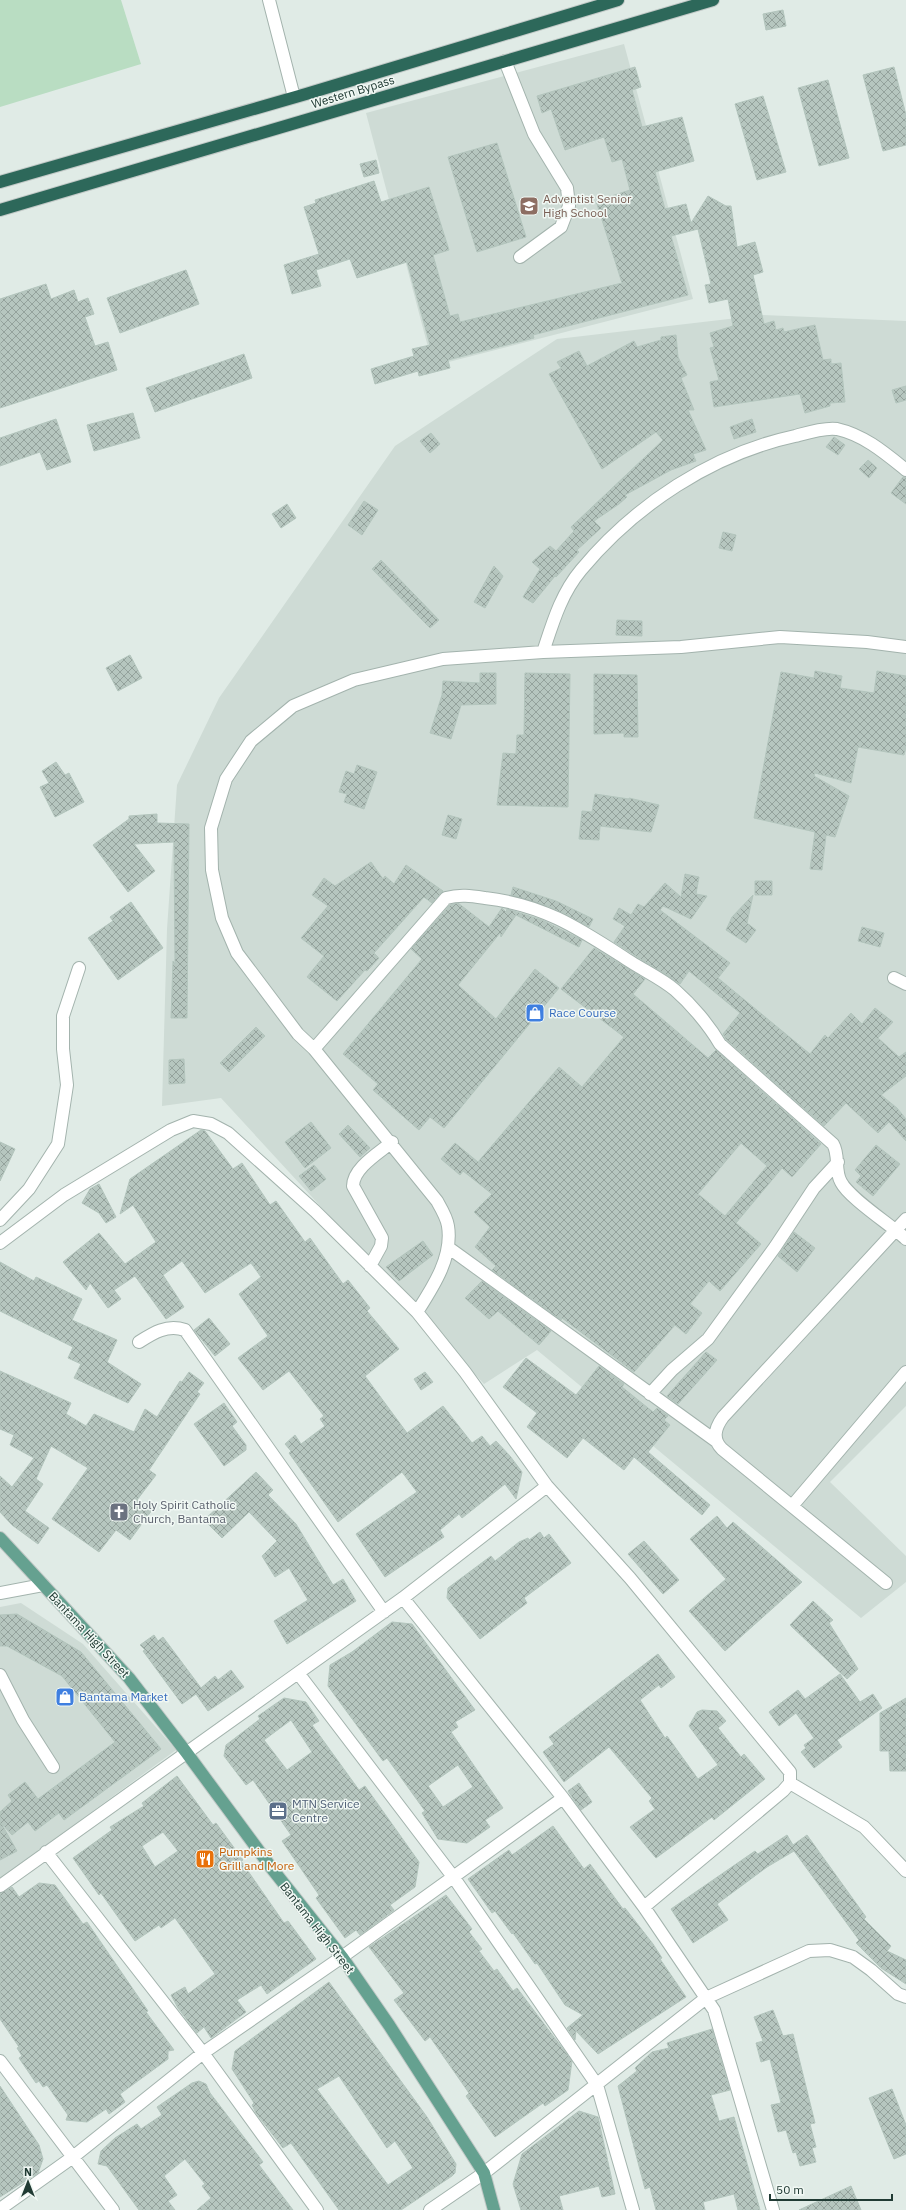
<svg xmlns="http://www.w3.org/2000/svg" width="906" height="2210" font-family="'IBM Plex Sans',sans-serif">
<defs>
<pattern id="building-cross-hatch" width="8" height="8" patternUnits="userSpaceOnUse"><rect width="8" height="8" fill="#b6c6bf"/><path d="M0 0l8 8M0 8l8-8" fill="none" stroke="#94a29c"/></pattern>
</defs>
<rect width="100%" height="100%" fill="#e0ebe6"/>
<path fill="#cedbd5" d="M624 44 693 299 433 366 366 113Z
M763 315 906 321V1406L830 1482 906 1556V1582L861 1618 537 1350 484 1384 221 1098 162 1106 167 929 177 785 219 698 395 446 557 339Z
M21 1603 83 1644 176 1750 0 1879V1607Z"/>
<path fill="#b9ddc2" d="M0 0H121L141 64 0 107Z"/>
<path fill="url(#building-cross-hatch)" stroke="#b3c5bd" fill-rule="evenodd" d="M783 10 786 26 766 30 763 14Z
M635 67 641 87 632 90 642 127 682 117 694 161 655 172 665 209 686 204 691 223 708 196 726 206H731L737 247 755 242 763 272 753 275 764 324 774 321 776 330 783 328 784 332 815 325 823 360 831 359V364L841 363 845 402 830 403V406L805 413 800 394 714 407 710 382 719 380 710 348 714 347 710 333 733 326 728 299 709 303 705 285 711 284 698 229 671 236 688 295 533 335 534 338 448 360 450 368 419 376 418 371 375 384 371 369 414 356 412 349 430 345 407 262 357 278 350 259 316 270 321 286 292 294 284 265 319 254 304 207 316 203 315 200 374 181 381 202 429 187 449 250 433 255 450 316 458 314 460 322 622 283 596 201 630 190 622 159 612 162 604 137 565 150 551 109 542 113 537 96Z
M894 67 906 115V145L883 151 863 75Z
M828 80 849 158 819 166 798 88Z
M763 96 786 172 757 180 735 104Z
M497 143 526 237 477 252 448 157Z
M376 160 379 173 364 177 360 164Z
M186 270 199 304 120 333 107 298Z
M46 284 51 299 74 290 78 302 88 298 94 314 85 317 95 346 108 342 117 370 0 408V299Z
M676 335 678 357 687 375 681 378 694 410H688L706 450 693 454 696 461 671 470 625 495 627 497 619 504 594 521 601 528 577 550 579 552 556 577 555 576 533 603 523 597 540 569 532 562 550 546 556 551 574 531 571 527 663 440 656 432 602 469 549 374 561 368 557 362 579 351 587 366 634 341 637 347 661 340V337Z
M244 354 252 378 155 412 146 388Z
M906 386V400L896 403 892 390Z
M133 413 140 438 94 451 87 425Z
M56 419 71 462 47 470 40 452 0 466V438Z
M752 419 756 432 734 439 730 427Z
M431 433 440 444 430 453 420 441Z
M834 437 845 445 838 455 826 447Z
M868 460 877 468 869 478 859 469Z
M903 477H906V504L891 493Z
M364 501 378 510 362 535 348 525Z
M287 504 296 518 281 528 272 514Z
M723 532 736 535 732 551 719 548Z
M381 560 439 620 430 628 372 569Z
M494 566 503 576 485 608 474 602Z
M617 620 642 621V636L616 635Z
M130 655 142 678 118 691 106 668Z
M815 671 842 676 840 688 874 693 877 671 906 676V747L904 755 858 747 851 783 815 773 814 776 849 796 835 837 826 835 822 870 810 869 815 832 754 818 781 672 814 678Z
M480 673H496V704L461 705 451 739 430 733 442 695 443 681 480 683Z
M525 673 570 674 568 807 497 805 503 753 516 754 517 735H524Z
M594 674 637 675 638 737H624V733L594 734Z
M56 762 65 775 69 773 84 802 55 817 40 787 49 783 42 771Z
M357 765 377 772 364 809 344 802 347 794 339 792 346 771 354 774Z
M595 794 629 799V798L659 805 651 832 600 826 599 840 579 839 582 811 592 812Z
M157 814V823L189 824 187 1018H171L173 961 175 964 174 842 134 844 155 871 128 892 93 845 129 819V816Z
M448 815 462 819 456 839 442 835Z
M371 862 383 879 385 876 394 884 406 865 443 891 432 903 424 897 374 953 379 958 367 971 365 970 337 1001 307 977 324 956 301 938 328 906 312 895 324 878 335 886Z
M685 874 699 877 696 894 707 896 691 919 663 906 660 910 730 963 718 978 810 1054 825 1035 828 1038 851 1013 862 1024 875 1008 893 1022 878 1038 899 1057 906 1052V1076L881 1095 897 1108 906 1119V1141L889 1122 878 1133 846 1103 824 1126 726 1039 723 1034 740 1013 689 971 680 984 614 942 625 926 613 919 619 908 631 915 638 904 644 907 665 883 681 897Z
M755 881H772V895H755Z
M513 887 556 901 593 919 589 927 548 906 511 895Z
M753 895 747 923 756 930 746 943 726 930 732 917Z
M131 902 163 948 118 980 88 938 113 921 110 917Z
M458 903 489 927 502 908 506 912 507 909 542 920 582 940 579 947 516 915 501 937 500 933 458 985 496 1019 535 969 559 988 444 1128 430 1117 419 1130 373 1090 378 1084 343 1054 422 959 411 949 450 905Z
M862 927 884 933 880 947 858 941Z
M594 948 645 979 633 994 708 1058 716 1050 821 1144 792 1177 782 1168 736 1223 761 1244 720 1291 709 1281 690 1304 702 1313 686 1334 675 1325 634 1372 562 1318 561 1320 492 1270 496 1266 475 1247 490 1227 474 1212 492 1194 463 1171 460 1175 441 1159 455 1143 478 1162 559 1067 582 1087 624 1037 561 989ZM741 1143 767 1166 725 1216 698 1194Z
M256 1027 265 1036 229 1072 220 1063Z
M184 1059 185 1083 169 1084V1060Z
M311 1122 331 1148 305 1168 285 1142Z
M348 1125 370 1148 360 1157 339 1134Z
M201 1130 205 1131 233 1169 242 1163 270 1205 276 1201 305 1242 310 1238 343 1284 348 1280 370 1308 367 1311 399 1349 365 1376 407 1433 443 1406 472 1443 482 1436 490 1446 496 1441 510 1456 522 1472 516 1499 505 1484 462 1518 459 1514 440 1530 444 1537 385 1577 356 1534 417 1492 402 1472 338 1522 289 1453 291 1451 285 1444 295 1435 301 1444 325 1426 320 1419 324 1416 289 1371 263 1390 238 1358 268 1336 239 1294 261 1277 251 1263 205 1293 182 1261 163 1275 184 1307 166 1319 135 1276 114 1290 121 1299 108 1308 90 1283 86 1290 63 1262 99 1233 125 1264 156 1242 133 1205 120 1214 130 1179Z
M0 1142 15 1149 0 1181Z
M876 1145 900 1164 873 1196 856 1182 861 1176 855 1170Z
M314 1165 326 1179 311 1191 299 1176Z
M99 1184 116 1217 106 1223 99 1213 82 1203 90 1189Z
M794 1232 815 1248 797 1272 778 1256Z
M423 1241 433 1255 399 1281 386 1267Z
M0 1262 34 1281 36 1277 82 1299 72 1320 117 1340 107 1362 141 1384 128 1403 74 1378 81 1364 68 1358 73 1347 0 1311Z
M482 1281 551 1331 539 1345 498 1311 489 1319 465 1298Z
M209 1318 230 1344 215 1356 194 1330Z
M706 1352 717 1360 678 1404 667 1396Z
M526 1358 576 1395 599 1366 624 1384 622 1387 653 1412 657 1408 668 1416 664 1420 670 1425 648 1452 710 1505 702 1515 634 1457 624 1470 583 1438 567 1458 527 1427 537 1413 503 1387Z
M0 1371 71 1403 66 1414 86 1426 94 1414 134 1432 145 1409 157 1417 180 1381 182 1382 189 1372 204 1383 197 1392 200 1394 149 1470 156 1475 137 1500 152 1510 130 1540 116 1530 99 1552 52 1519 88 1468 51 1446 36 1479 43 1484 25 1511 49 1528 38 1544 12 1525 0 1512V1476L12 1487 34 1458 10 1445 14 1435 0 1429Z
M425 1372 433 1382 421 1390 414 1379Z
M224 1403 237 1422 232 1426 246 1445V1450L224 1466 194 1424Z
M256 1472 273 1490 268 1495 296 1524 333 1585 343 1579 356 1601 287 1644 274 1621 308 1600 289 1568 275 1577 262 1556 277 1541 249 1512 222 1538 204 1520Z
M717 1516 727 1528 733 1522 802 1582 725 1651 689 1611 726 1579 690 1539Z
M540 1532 544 1538 549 1534 571 1563 524 1598 527 1603 480 1639 447 1598 448 1588 491 1556 495 1561 519 1542 528 1538 529 1540Z
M644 1541 679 1580 663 1594 628 1554Z
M813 1601 833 1620 829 1623 858 1669 847 1679 790 1625Z
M17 1614 81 1652 161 1749 64 1820 59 1813 35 1831 28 1822 12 1835 1 1823 17 1851 0 1860V1812L12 1801 8 1795 25 1782 38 1799 115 1742 62 1676 7 1646H0V1615Z
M392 1622 412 1624 475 1710 455 1722 458 1727 451 1732 503 1808 485 1820 490 1827 467 1843 438 1839 422 1813 425 1811 387 1758 383 1761 328 1686 330 1665 352 1652ZM458 1765 473 1787 443 1807 428 1786Z
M154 1635 158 1641 163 1637 201 1688 215 1676 218 1680 231 1670 244 1687 208 1711 196 1694 182 1704 143 1651 145 1650 140 1645Z
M658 1654 675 1677 661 1688 659 1685 640 1700 665 1738 667 1736 698 1779 718 1765 689 1726 697 1712 702 1710 717 1711 726 1721 718 1728 741 1757 744 1754 765 1779 714 1820 712 1817 656 1858 630 1827 655 1809 649 1801 652 1798 609 1747 564 1782 543 1752 554 1744 549 1737Z
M840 1674 860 1702 873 1694 882 1708 837 1740 842 1747 814 1768 801 1752 806 1748 804 1745 814 1738 796 1713 779 1726 769 1712 798 1690 805 1699Z
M284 1698 306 1702 319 1721 312 1725 359 1790 365 1786 419 1862 415 1887 390 1905 394 1910 360 1935 356 1930 345 1938 316 1898 319 1895 282 1841 291 1835 253 1780 246 1785 224 1756 226 1745 260 1719 258 1716ZM291 1720 312 1752 287 1770 264 1740Z
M906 1698V1771H890L889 1751H880V1713Z
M177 1776 213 1825 216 1823 243 1860 241 1861 284 1923 288 1921 316 1959 267 1994 261 1985 237 2000 246 2012 211 2038 204 2027 197 2033 178 2008 171 1995 185 1987 188 1994 215 1974 175 1918 161 1928 159 1925 135 1941 101 1893 99 1895 73 1858 112 1830 110 1827 144 1806 142 1803ZM163 1832 178 1851 155 1867 142 1846Z
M579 1783 592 1802 581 1810 568 1791Z
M553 1826 584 1869 590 1864 623 1909 625 1908 653 1944 662 1958 660 1959 686 1997 598 2054 576 2031 575 2040 567 2028 583 2015 565 2005 537 1963 535 1964 513 1933 512 1934 495 1911 492 1913 468 1879 509 1850 512 1855Z
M787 1835 793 1845 807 1835 866 1917 864 1919 891 1946 887 1951 906 1960V1984L881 1968 856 1943 859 1940 794 1851 767 1867 717 1904 728 1920 693 1943 671 1909 755 1851 758 1854Z
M39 1883 55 1885 83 1924 87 1922 148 2011 146 2012 174 2050 168 2051V2059L120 2094 125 2102 109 2114 106 2109 87 2122 66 2120 68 2115 47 2085 43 2087 39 2081 36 2083 19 2058 22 2056 17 2048 19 2047 0 2019V1893L12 1887 19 1897Z
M446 1895 472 1929 469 1932 482 1949 479 1951 494 1971 497 1969 513 1991 517 1988 572 2061 568 2090 545 2106 543 2103 495 2137 466 2096 469 2093 430 2037 425 2041 394 2000 404 1993 369 1947Z
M329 1982 427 2117 456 2164 455 2173 452 2176 401 2210H339L291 2143 283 2148 256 2113 252 2105 254 2103 232 2069 235 2051ZM339 2076 387 2148 395 2141 413 2168 388 2185 317 2089Z
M773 2010 783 2036 793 2034 815 2123 810 2124 816 2147 812 2148 816 2162 800 2166 796 2152 793 2153 786 2130 778 2132 771 2105 781 2103 770 2059 761 2062 756 2043 763 2041 754 2017Z
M712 2029 730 2090 711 2095 719 2121 734 2117 760 2210H738L734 2194 703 2202 705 2210H656L650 2187 645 2189 618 2086 637 2071 635 2068 652 2052 669 2048 667 2043Z
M199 2081 206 2084 210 2093 263 2162 259 2165 293 2210H197L211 2198 202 2186 205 2184 185 2159 164 2176 177 2195 168 2201 175 2210H139L107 2166 98 2164 101 2151 115 2138 137 2124 141 2129 162 2115 157 2107 192 2083Z
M0 2086 39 2145 43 2159 38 2173 0 2197Z
M892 2089 906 2125V2154L894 2159 869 2098Z
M579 2111 598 2117 615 2194 602 2197 599 2186 559 2196 563 2210H521L513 2184 522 2154Z
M851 2186 861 2210H799Z"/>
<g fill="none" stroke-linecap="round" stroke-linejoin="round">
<g stroke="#a3b3ad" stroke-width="14">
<path id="minor" d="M269 0 294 97
M505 61 534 134 567 188 569 206 561 227 520 257
M543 652C553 622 561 594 581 570 635 505 712 454 795 436 806 433 825 427 837 429 864 435 885 453 906 470
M894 978 906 984
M314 1049 446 898C460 894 472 896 485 898 546 905 581 930 631 962 645 971 662 979 675 990 691 1004 709 1025 720 1044L833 1144C840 1156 834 1170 841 1182 849 1198 891 1225 906 1239
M0 1220 29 1189 58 1144 67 1085 63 1049V1016L79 968
M0 1243 64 1195 171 1130 193 1121 211 1124 228 1133 315 1211 417 1312 465 1372 547 1486 630 1578 790 1772V1783L783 1791 644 1907
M449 1248 716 1441
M370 1266 381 1246 382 1238 353 1186C353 1168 379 1153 392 1142
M417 1312C433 1287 453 1257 448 1226 447 1218 441 1208 437 1201L314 1049 298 1034 237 953 222 918 212 870 211 828 226 779 251 741 293 706 354 680 443 659 543 652 681 647 780 637 867 642 906 647
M139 1342C153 1333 167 1324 185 1330L384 1612
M650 1394 672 1370 708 1339 775 1247 814 1188 838 1162
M792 1506 906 1372
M886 1583 722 1449C712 1439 715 1428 723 1417L906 1219
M0 1593 43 1585
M403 1598 563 1798 644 1907 714 2010 773 2210
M298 1673 454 1878 597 2085 633 2210
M0 1675 23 1720 53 1767
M790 1783 864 1827 906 1871
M46 1852 203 2053 317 2210
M0 1886 403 1598 547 1486
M0 2061 113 2210
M0 2209 73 2157 203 2053 342 1957 563 1798
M430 2210 484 2173 706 1998 809 1951 830 1950 853 1957 871 1970 898 1994 906 1997"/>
</g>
<g stroke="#c1c8c6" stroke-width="14">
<path id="major" d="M0 1538 129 1678 186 1752 273 1870 342 1957 389 2025 484 2173 494 2210"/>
</g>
<g stroke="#c1c8c6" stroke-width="14">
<path id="highway" d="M0 182 306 94 618 0
M0 210 713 0"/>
</g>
<use href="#minor" stroke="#fff" stroke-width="12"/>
<use href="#major" stroke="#65a190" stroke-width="12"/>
<use href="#highway" stroke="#2d685a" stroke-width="12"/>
</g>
<defs>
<g id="school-square" transform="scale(1)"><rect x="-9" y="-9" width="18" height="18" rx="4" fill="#8d6e63" stroke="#f1f8f4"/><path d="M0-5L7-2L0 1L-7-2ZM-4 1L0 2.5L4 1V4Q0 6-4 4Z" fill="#fff"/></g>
<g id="shop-square" transform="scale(1)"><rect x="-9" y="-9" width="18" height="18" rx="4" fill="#3f7fe0" stroke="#f1f8f4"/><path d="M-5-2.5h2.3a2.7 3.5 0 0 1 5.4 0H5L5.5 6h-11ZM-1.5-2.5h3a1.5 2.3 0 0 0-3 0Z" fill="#fff"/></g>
<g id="church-square" transform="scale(1)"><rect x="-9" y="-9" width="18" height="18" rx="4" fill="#6b7280" stroke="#f1f8f4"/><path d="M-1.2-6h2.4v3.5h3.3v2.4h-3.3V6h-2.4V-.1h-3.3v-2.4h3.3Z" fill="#fff"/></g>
<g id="office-square" transform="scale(1)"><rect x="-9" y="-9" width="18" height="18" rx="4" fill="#5c6f8a" stroke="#f1f8f4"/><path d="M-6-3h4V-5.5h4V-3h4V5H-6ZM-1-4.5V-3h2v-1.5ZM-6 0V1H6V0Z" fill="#fff"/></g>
<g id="restaurant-square" transform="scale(1)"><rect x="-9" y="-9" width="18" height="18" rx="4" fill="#e8710a" stroke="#f1f8f4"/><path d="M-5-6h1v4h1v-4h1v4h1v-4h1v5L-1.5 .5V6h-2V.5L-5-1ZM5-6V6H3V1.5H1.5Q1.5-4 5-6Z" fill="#fff"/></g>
</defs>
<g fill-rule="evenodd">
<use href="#school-square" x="529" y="206"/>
<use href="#shop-square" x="535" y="1013"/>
<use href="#church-square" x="119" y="1512"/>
<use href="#shop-square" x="65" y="1697"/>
<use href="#office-square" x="278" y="1811"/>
<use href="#restaurant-square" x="205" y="1859"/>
</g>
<g text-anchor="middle" stroke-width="3" stroke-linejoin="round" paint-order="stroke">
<g font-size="12" fill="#213b34" stroke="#f1f8f4">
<text transform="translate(353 92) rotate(-17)" y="4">Western Bypass</text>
<text transform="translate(89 1635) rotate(47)" y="4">Bantama High Street</text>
<text transform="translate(317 1928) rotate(52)" y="4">Bantama High Street</text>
</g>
<g font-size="12" fill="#785e54" stroke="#f1f8f4" text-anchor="start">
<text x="543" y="203">Adventist Senior<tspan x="543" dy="14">High School</tspan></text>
</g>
<g font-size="12" fill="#366cbe" stroke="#f1f8f4" text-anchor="start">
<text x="549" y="1017">Race Course</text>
<text x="79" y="1701">Bantama Market</text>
</g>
<g font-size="12" fill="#5b616d" stroke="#f1f8f4" text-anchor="start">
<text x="133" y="1509">Holy Spirit Catholic<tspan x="133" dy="14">Church, Bantama</tspan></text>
</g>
<g font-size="12" fill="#4e5e75" stroke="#f1f8f4" text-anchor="start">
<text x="292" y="1808">MTN Service<tspan x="292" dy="14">Centre</tspan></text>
</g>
<g font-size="12" fill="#c56008" stroke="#f1f8f4" text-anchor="start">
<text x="219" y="1856">Pumpkins<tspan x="219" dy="14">Grill and More</tspan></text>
</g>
</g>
<g transform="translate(28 2182)" stroke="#f1f8f4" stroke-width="3" paint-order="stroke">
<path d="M0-3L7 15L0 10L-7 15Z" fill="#213b34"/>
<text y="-6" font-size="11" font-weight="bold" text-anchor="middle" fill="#213b34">N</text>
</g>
<path d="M770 2194v6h122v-6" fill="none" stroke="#213b34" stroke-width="2"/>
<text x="776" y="2194" font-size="12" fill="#213b34" stroke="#f1f8f4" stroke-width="3" paint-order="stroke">50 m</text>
</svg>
